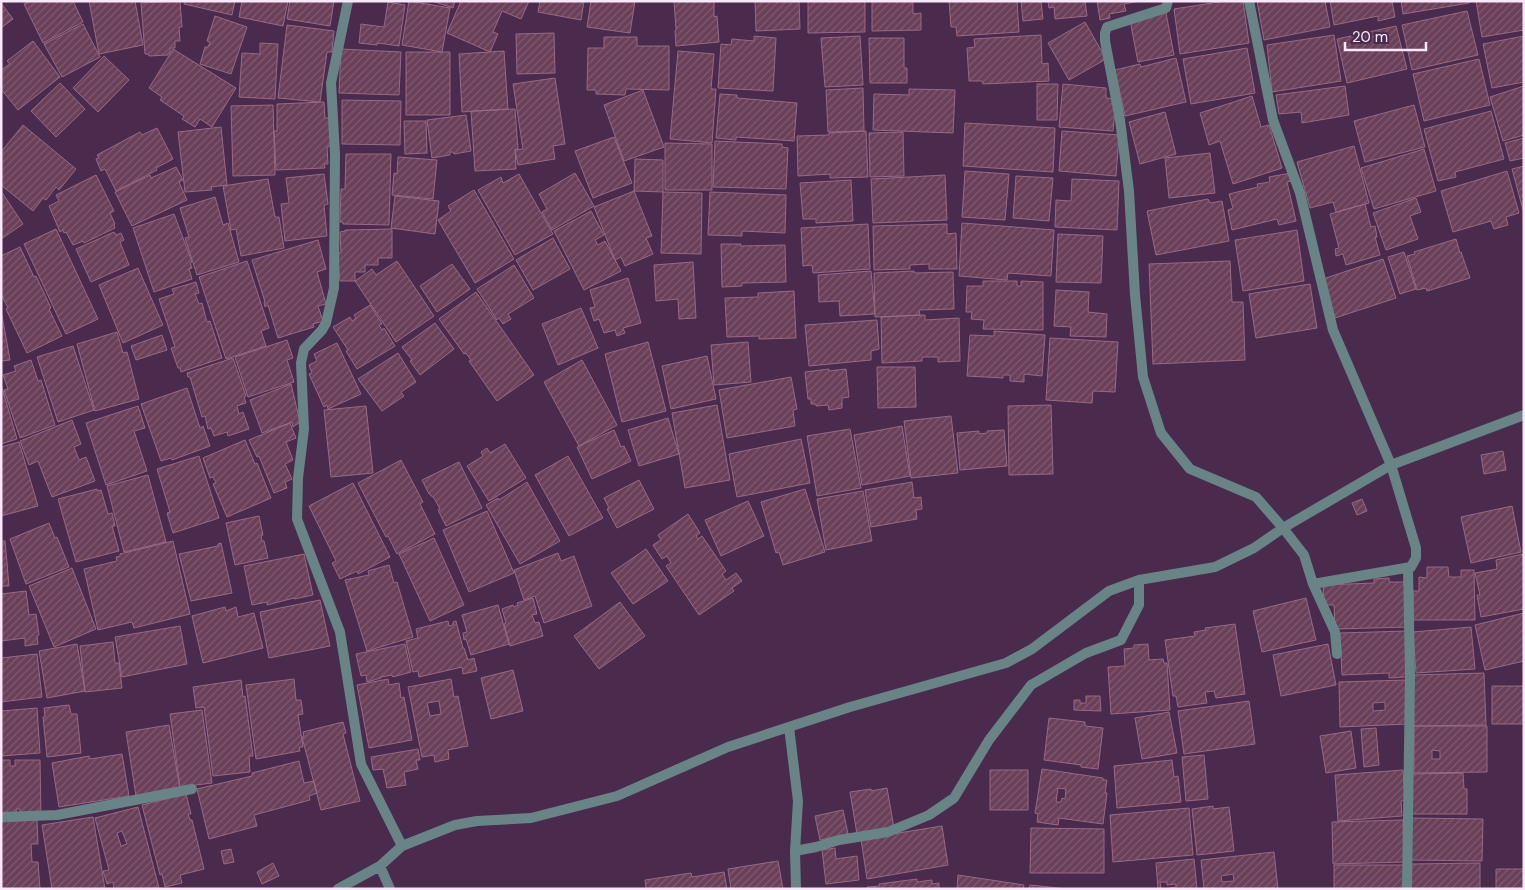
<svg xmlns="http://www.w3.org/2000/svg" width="1525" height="890" font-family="'DM Sans',sans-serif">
<defs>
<pattern id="building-hatch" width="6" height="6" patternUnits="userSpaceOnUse" patternTransform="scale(1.25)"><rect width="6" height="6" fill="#6a3f59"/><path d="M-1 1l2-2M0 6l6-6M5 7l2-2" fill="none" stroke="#805b72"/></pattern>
</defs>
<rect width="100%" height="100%" fill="#4a2b4d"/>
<path fill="url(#building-hatch)" stroke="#986985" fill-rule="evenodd" d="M30 1H73L83 22 43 43 24 4Z
M89 1H135L143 45 99 54Z
M180 1 182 27H179L180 41H175V48H170V53H168V55L149 56 148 54H145L141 3Z
M185 1H235L232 15 184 4Z
M242 1H288L283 26 239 17Z
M290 1H334L330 26 287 19Z
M409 1 450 8 442 52 402 45Z
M432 1H455L453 8Z
M461 1H529L521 19 502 11 493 32 498 34 490 52 447 33Z
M540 1H584L581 20 538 12Z
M591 1H635L630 33 587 27Z
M674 1H714V17L717 16 719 42 676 46 675 31 676 30Z
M755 1H799L800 29 756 31Z
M808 1H865V32L808 33Z
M872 1H913V14L921 13V30L872 31Z
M949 1H1017L1019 32 957 36 956 27H951Z
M1021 1H1041L1043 19 1023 21Z
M1048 1H1085L1087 16 1055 19 1054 7 1049 8Z
M1097 1H1141L1124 4 1126 11 1109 14 1110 18 1100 20Z
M1225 1H1243L1249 43 1180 54 1174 9Z
M1257 1H1325L1330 27 1264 40Z
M1330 1H1392L1395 17 1378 21V16L1334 25Z
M1401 1H1469V3L1403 14Z
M1476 1H1524V30L1482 37Z
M388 2 405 5 399 46 378 43 377 45 359 43 361 24 384 27Z
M1 3 13 19 1 28Z
M1467 11 1478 55 1412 70 1402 25Z
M1166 13 1174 55 1138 62 1130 20Z
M215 16 247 27 231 74 200 64 205 47H208L210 42 207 41Z
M1085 22 1106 59 1069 80 1048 43Z
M83 24 100 57 62 77 44 44Z
M287 25 334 31 332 52H327L320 102 278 98Z
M1396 26 1407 69 1347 83 1337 39Z
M554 33 555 73 517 74 516 34Z
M1041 35 1042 64 1048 63 1049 81 983 84 982 81H969L967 48 975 47 974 39Z
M1334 35 1341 81 1272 92 1267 45Z
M754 36 776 38 773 91 718 88 721 44 731 45 732 39 754 41Z
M860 36 863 85 825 87 821 38Z
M1524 36V82L1492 88 1483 44Z
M604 37H637V46H669V90L626 89 625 95 596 94V90H587L588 48H604Z
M869 38H904V68H907V83H870Z
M33 41 60 77 18 110 1 89V70L10 64 7 61Z
M260 43 278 44 275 99 239 97 242 53 260 54Z
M1247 48 1255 93 1191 104 1183 59Z
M173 49 236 88 212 127 200 119 195 127 182 119 184 116 160 100 162 97 149 88Z
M341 49 401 52 399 95 339 93Z
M504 51 508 109 462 112 459 54Z
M678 51 714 54 711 89H716L712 143 670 139Z
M406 52H450V115H406Z
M104 56 129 80 98 112 73 88Z
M1176 58 1186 102 1125 116 1115 70 1140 64 1141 67Z
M1479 59 1490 105 1424 121 1413 74Z
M555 78 565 144 553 146 555 159 518 165 515 150 523 149 513 84Z
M60 83 85 109 56 137 31 111Z
M1037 84H1058L1057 120H1037Z
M1063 84 1106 88V98L1116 99 1113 131 1059 127Z
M1345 86 1349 115 1302 123 1301 112 1279 114 1276 95Z
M1524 86V135L1503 141 1490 97Z
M863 88 864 131 828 132 826 90Z
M909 89 955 90 953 133 873 130 874 94 909 95Z
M643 90 664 147 624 161 604 105Z
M720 94 737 95V98L797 103 794 141 736 137V140L716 138Z
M1252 96 1261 127 1269 125 1282 168 1233 184 1220 141 1209 145 1200 113Z
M342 100 401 101 400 145 342 144Z
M324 102 325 118H330L331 146 327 147 328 164H324L325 168 276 170 274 131H277V104Z
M273 105 275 175 233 176 231 106Z
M1414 105 1425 147 1365 162 1354 121Z
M515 109 518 149H515L516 169 475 171 471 111Z
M1491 111 1504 159 1455 172 1456 177 1438 181 1424 129Z
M1165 112 1176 154 1140 164 1129 122Z
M466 115 471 151 454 154 453 152H450V155L432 158 427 120Z
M404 121H426L427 153 405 154Z
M965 123 1055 128 1053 172 963 166Z
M23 125 76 169 59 190 56 187 46 200 43 198 33 211 1 185V152Z
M221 127 227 185 211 187 212 190 185 192 178 132Z
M157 128 173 159 156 168 157 170 116 191 105 169 101 171 96 159 99 158 97 155 140 132 142 135Z
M866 131 868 177 830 178V174L798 176 797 136 829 135V133Z
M1062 131 1119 135 1116 176 1059 171Z
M903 132 904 176 870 177 869 133Z
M614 137 632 183 593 198 575 151Z
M1524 138V158L1510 161 1505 143Z
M715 141 782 144V147L788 148 786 189 713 187Z
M665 143 712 144V190H665Z
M1354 146 1369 203 1336 212 1333 202 1310 208 1297 162Z
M1424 149 1436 191 1374 209 1361 168Z
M1210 153 1215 193 1169 198 1165 158Z
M346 154H391L389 225 343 224V222H340L341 189H345Z
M398 157 437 160 433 199 392 195 394 173 397 174Z
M635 159 663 160V192L634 191Z
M1524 166V209L1523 210 1512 169Z
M176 167 183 180 179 182 187 200 132 226 115 192 150 175 151 178Z
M965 171 1009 174 1005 220 962 217Z
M1507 171 1519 213 1506 217 1508 225 1494 229 1491 221 1453 232 1441 191Z
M575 173 594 206 552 230 542 212 547 209 539 194Z
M1291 173 1292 181 1287 182 1296 221 1279 225 1277 219 1232 230 1228 210 1233 208 1229 194 1258 187 1257 184 1270 182 1269 177Z
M324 174 328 204 324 205 327 236 285 241 281 204 289 203 286 178Z
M519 174 553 234 515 255 478 190 501 177 503 183Z
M96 175 114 211 110 213 115 224 114 225 115 228 84 243 83 241 73 245 66 232 64 233 63 230 60 232 49 206 59 201 56 195Z
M945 175 947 220 873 223 871 179Z
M1016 176 1053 178 1049 221 1013 218Z
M268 179 275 217H279L284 248 241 256 236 229 231 230 223 186Z
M1072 179 1119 181 1117 230 1055 227 1056 200 1071 201Z
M851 180 853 221 816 223V219H803L800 183Z
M474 190 514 259 475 283 438 220 451 211 448 206Z
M1 191 23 224 1 239Z
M634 191 652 236 646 238 653 254 625 266 621 257 615 260 594 207Z
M663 192 702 193 701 254 661 253Z
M710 192 786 195 785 233 742 231V236L708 235Z
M395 196 439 201 435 234 391 228Z
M215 197 223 225 228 223 239 262 197 275 185 238 189 237 180 208Z
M1416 198 1421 212 1410 216 1418 239 1386 250 1373 213Z
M1208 199 1210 203 1222 201 1229 241 1156 255 1147 211Z
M1365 204 1371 227 1375 226 1377 237H1375L1380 255 1346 265 1343 254 1336 256 1335 249 1339 248 1330 214Z
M591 211 604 235 595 240 598 245 605 241 621 271 584 290 554 231Z
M174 214 192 262 190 263 192 268 189 269 192 279 154 292 133 228Z
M962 223 1054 230 1051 276 1008 273 1007 280 959 276Z
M868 224 870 269 813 273 812 265 803 266 801 228Z
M947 224V234L956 233 957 269H929V264L910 265V269L874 270 873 226Z
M56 229 98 319 66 334 24 244Z
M392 229V258H378V265H365V272H355V281H340L337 253H341L340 232 345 231V230Z
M1297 230 1304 281 1243 291 1235 240Z
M114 232 116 235 121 233 124 240 120 242 129 265 91 282 76 249Z
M1058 234 1103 236 1101 283 1056 282Z
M553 238 570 269 533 290 516 260Z
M1456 239 1460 253 1461 252 1470 278 1427 291 1426 288 1417 290 1407 256 1415 254 1414 252Z
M318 240 326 269 317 272 326 304 318 306 323 321 313 324 314 327 278 338 268 305 265 307 264 302H265L252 260Z
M721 244H741L740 246 785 245 786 282 742 283V286L722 287Z
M20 247 34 277 36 276 51 308 49 309 62 336 27 353 6 309 8 308 1 294V256Z
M1404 252 1416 289 1400 294 1388 257Z
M1383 259 1396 298 1335 318 1323 279Z
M247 261 269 328 261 331 266 346 226 359 199 277Z
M397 261 434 316 396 342 355 281 372 269 376 275Z
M1230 261 1232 302H1243L1245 360 1153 364 1149 264Z
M693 262 696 318 679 319 678 299 656 301 654 265Z
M452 264 470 289 437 312 420 286Z
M514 265 534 298 508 314 511 319 503 324 499 318 497 320 477 289Z
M138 268 163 325 123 343 99 285Z
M871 271 875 314 840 316 839 301 819 302 818 275Z
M914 271 915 273 953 272 954 309 919 310 920 315 875 317 874 273Z
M628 278 641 323 623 328 625 333 617 336 615 330 604 333 599 319 594 321 590 308 595 307 590 290Z
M983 281H1017V286H1021V281L1043 282V330L983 329 984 320 971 319 972 312H966L967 286H983Z
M196 282 199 293 195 294 199 304 202 303 207 322 210 321 222 358 181 372 180 368H178L171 348 175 347 159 299 174 294 172 289Z
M1310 284 1317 328 1256 338 1249 294Z
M1056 290 1089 292 1088 312 1107 314 1106 337 1070 336 1071 327 1054 326Z
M794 291 796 338 759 339V336L727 337 725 298 758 297V293Z
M476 292 534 375 497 401 469 361 471 360 466 353 464 354 439 319Z
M370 305 382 324 379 325 382 330 384 328 395 346 357 369 346 351 348 350 333 327 350 317 352 321 356 318 354 315Z
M581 308 598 348 558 365 542 324Z
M1 310 10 360 1 361Z
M925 315V320L959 318 960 361 938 362V357H922V361L882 363 881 317Z
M877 320 879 349 871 351V360L809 366 805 325Z
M435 323 454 349 420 375 410 361 412 360 402 347Z
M994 331 1045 335 1042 376 1024 374V382L1010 381V375H1003V378L967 376 970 335 994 336Z
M117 332 123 353 127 352 139 399 95 411 77 344Z
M162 335 167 350 136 360 131 346Z
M1050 338 1118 342 1115 392 1093 391 1092 403 1046 400Z
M287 340 293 358 287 360 294 382 248 397 235 357Z
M648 342 666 411 622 422 605 354Z
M748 342 751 382 714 385 711 345Z
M337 343 361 394 328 409 327 405 324 407 309 374 312 373 309 365 317 361 314 354Z
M73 346 94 410 58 422 37 357Z
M398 353 416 382 401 392 404 396 382 411 358 379Z
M707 356 716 399 671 409 662 366Z
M233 358 246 396 244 397 246 403 237 406 239 414 243 412 249 429 228 436 227 432 214 436 211 428 208 429 205 416 202 417 190 377H188L187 373Z
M31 360 38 381 41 380 55 425 20 438 4 390 8 389 3 375 16 371 14 366Z
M582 360 617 425 579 446 544 382Z
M877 367H915L916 407 878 408Z
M829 369V371L846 369 849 397 842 398V408L829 410 828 405 816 406V404H811V399H808L805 372Z
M791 377 797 409 793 410 795 426 727 438 719 390Z
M1 384 17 439 1 444Z
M291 384 300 422 293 427 292 422 262 433 250 400Z
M187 388 200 428 203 426 210 446 172 460 171 458 161 461 141 404Z
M717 405 730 480 685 488 672 413Z
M1051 405 1053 474 1009 475 1008 406Z
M138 406 145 428 134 431 147 471 106 485 86 423Z
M366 406 373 473 331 477 324 410Z
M951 416 958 473 911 478 904 421Z
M668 418 679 454 639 466 628 430Z
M72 420 81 444 74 447 79 460 86 457 95 481 52 497 38 461 29 465 20 441Z
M290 423 296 438 286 442 293 460 285 464 292 479 285 482 287 488 274 493 259 456 257 457 249 440Z
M902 426 910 476 862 485 854 435Z
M850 429 861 488 817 496 807 436Z
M614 430 621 447 624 446 631 461 592 479 577 447Z
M1004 430 1007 466 960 470 957 433 979 431V434L987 433V431Z
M801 439 810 483 737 497 729 454Z
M245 440 255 464 257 463 271 498 227 517 213 484 216 483 213 477 210 478 203 458Z
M19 442 38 506 1 516V447Z
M505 444 526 478 489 501 467 466 483 456 481 452 487 448 490 453Z
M1503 451 1506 470 1484 474 1481 455Z
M199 456 219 518 173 533 167 513 170 512 157 469Z
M568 456 603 518 569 536 535 475Z
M401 460 423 502 420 504 435 534 397 554 388 536 386 537 358 483Z
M459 462 482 508 446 526 438 510 440 509 434 498 429 494 422 480Z
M148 475 166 542 124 552 107 486Z
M639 480 654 509 617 528 607 509 609 508 604 498Z
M527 482 560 541 520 564 486 505 498 498 499 500Z
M912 482 914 498 921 497 922 509 916 510 917 519 871 527 865 490Z
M353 483 390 557 358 574 357 571 340 579 332 563 336 561 309 506Z
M97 489V491L101 490 108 514 112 513 115 526H112L119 551 76 562 58 499Z
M805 489 825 552 783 565 779 552 776 553 761 502Z
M863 491 872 541 826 550 817 499Z
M1362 499 1367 511 1357 515 1352 503Z
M748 501 764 536 721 556 705 520Z
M1512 506 1521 552 1471 563 1461 517Z
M487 511 514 573 469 592 443 530Z
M688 514 700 533 696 536 698 539 702 536 726 571 722 574 726 580 736 573 742 581 732 588 734 591 699 615 666 566 671 563 667 556 662 559 653 545 661 540 658 535Z
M259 516 263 535 261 536 262 541H264L268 558 235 565 226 523Z
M49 523 55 538 57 537 69 567 26 584 10 539Z
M434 538 464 605 430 621 399 554Z
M1 541H5L9 586H1Z
M173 541 190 614 134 628 132 622 98 630 84 569 117 561 116 557 120 556V554Z
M221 543 232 593 191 601 179 554 218 546V544Z
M646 549 668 581 633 604 611 573Z
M558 553 561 561 574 556 592 606 544 623 535 596 524 600 514 570Z
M304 554 313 595 294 599V598L267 605V602L252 605 244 566Z
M1523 554 1524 609 1481 617 1477 595H1480L1475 573 1497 569 1496 560Z
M389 565 394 583 397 582 413 637 367 651 345 580 369 575 368 571Z
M1427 567H1448L1449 577H1461V570H1474L1475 620H1413V591H1419V577L1427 578Z
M72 568 96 629 54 647 29 586Z
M1389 578V582H1406L1408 627 1335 629 1334 605H1324L1323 585 1374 583V579Z
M26 591 29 615 36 614 39 635 37 636 38 644 25 646V638L1 641V594Z
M533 598 537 614 532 615 535 623 539 622 543 636 510 646 504 624 506 623 502 609 513 605 514 607 518 605 517 603Z
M1306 598 1316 640 1262 652 1253 611Z
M320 600 330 646 269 658 260 612Z
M620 602 645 636 599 669 574 636Z
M498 605 509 644 471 655 466 639 464 640 463 633 467 632 462 615Z
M225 607 226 611 236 607 238 617 254 613 263 648 203 663 192 616Z
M1524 613V661L1485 670 1475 625Z
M448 621 449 626 453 625V622L456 621 463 648H464L468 660 474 658 477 671 463 674 462 667 419 677 418 671 413 672 406 641 418 638 416 629Z
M1235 624 1245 694 1216 698 1214 691 1205 692 1207 703 1178 707 1176 696H1173L1165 640 1195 636 1194 632 1206 630 1205 628Z
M180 626 187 664 122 677 115 637Z
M1471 627 1475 669 1416 673 1413 632Z
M1408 631 1406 677 1389 678V673L1342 675 1340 633Z
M113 642 115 663H119L122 688 85 692 80 646Z
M77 644 85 691 47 698 39 651Z
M405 644 411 672 393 677 392 675 381 677V678L367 682 366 675 361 676 356 654Z
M1148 644 1149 660 1163 659 1164 663H1167L1170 710 1111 714 1108 667 1125 666 1124 649 1134 648V645Z
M1328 644 1336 685 1281 696 1273 655Z
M37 654 42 697 1 702V658Z
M513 670 523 711 491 719 481 678Z
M1484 673 1486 725 1414 726 1413 675Z
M294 679 296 700H301L303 714 298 715 303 747H299L300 751 256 759 246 685Z
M388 679 389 685 399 683 401 698 404 697 412 740 369 748 357 685Z
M451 679 454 697 458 696 468 746 448 750 449 759 435 762 434 755 422 757 408 687ZM439 701 441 714 430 716 427 703Z
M241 680 243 697 245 696 253 756H249L250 772 213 776 204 707 196 708 193 687Z
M1407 680 1408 724 1340 727 1339 682ZM1385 702V710L1373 711V703Z
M1492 686H1524V724H1492Z
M1086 696H1100L1101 711 1074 710V700H1080V703H1086Z
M1249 701 1255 744 1184 754 1178 711Z
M69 705 71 714H77L81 753 47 757 43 717H45L44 708Z
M37 708 40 753 1 756V711Z
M202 710 212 783 180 787 170 714Z
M1169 712 1177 753 1142 759 1135 718Z
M1049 718 1085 722V726L1103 728 1098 769 1081 767V765L1044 760Z
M343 722 346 733 343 734 360 801 321 810 302 737H304L303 732Z
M169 725 180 789 136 796 126 732Z
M1414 726H1487V772L1414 773ZM1432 750 1440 751V759H1432Z
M1376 728 1379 765 1364 767 1361 729Z
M1351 731 1356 768 1326 773 1320 736Z
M418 749 420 760H416L418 769 404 772 406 785 387 788 383 769 373 770 371 757Z
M122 754 129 796 59 807 52 763 89 756 90 759Z
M1204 755 1208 799 1186 801 1182 757Z
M1 760H10V766H15V760H40L41 815H20V809H16L17 815H1Z
M1172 760 1174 777 1178 776 1181 802 1117 808 1114 766Z
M299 761 304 783 314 781 317 793 309 796 310 800 254 815 257 826 209 839 197 789 252 776V773Z
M1042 769 1103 778V780H1107L1105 793H1107L1103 824 1059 818 1058 825 1037 822 1038 814 1035 813ZM1058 788 1066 789 1065 799 1062 798 1061 802H1056Z
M990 770H1028V810H990Z
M1403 770 1405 800 1401 801 1402 816 1338 821 1335 775Z
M1463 773 1464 789H1467V814H1411V774Z
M887 788 894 828 857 834 850 792 871 789V791Z
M186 794 191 814H188L190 820H192L204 869 180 875 182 883 165 887 162 874 160 875 142 805Z
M1213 806V809L1229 807 1234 851 1197 855 1192 809Z
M138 807 159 888 114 889 113 882 107 884 103 871 109 870 95 818ZM122 831 127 844 121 846 117 833Z
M1189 808 1193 855 1113 862 1110 815Z
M843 810 848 834 820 840 815 816Z
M93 817 105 889H52L42 825Z
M1411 818 1483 819 1482 861 1410 860Z
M37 820 38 844H31L32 862H38L40 889H1V822Z
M1403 820 1404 862 1333 864 1332 822Z
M942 826 948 865 867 879 861 839Z
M1031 828 1104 829V873H1030Z
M835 848 836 859 857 856 859 880 826 884 822 850Z
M231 849 234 862 224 864 221 851Z
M1274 852 1278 889H1204L1201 860ZM1233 874 1234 881 1222 882 1221 876Z
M1194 859 1197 889H1163L1176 887V884L1167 885V882H1160L1161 889H1158L1156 863Z
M778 861 783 889H731L728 869Z
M273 863 279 876 262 884 257 872Z
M1480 863V889H1411V864Z
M1334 865H1405V889H1334Z
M1496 869H1524V889H1496Z
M724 872 727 889H646L645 880 691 873 692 877Z
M958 875 1024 885 1023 889H957Z
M917 879V882L932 880V884L939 883V889H867V887L880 886 879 884Z
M1030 885 1067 889H1029Z"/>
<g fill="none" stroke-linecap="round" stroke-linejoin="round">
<path stroke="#688487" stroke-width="10" d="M348 1 331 83 335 154 334 288 326 323 322 330 304 349 301 363 304 429 298 478 297 519 340 632 361 764 402 846
M1168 1 1166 8 1107 27 1105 33V41L1120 120 1129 191 1135 295 1143 377 1161 433 1190 469 1256 497 1283 528 1304 555 1313 584 1335 632 1337 654
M1249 1 1273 120 1300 193 1333 330 1391 465 1416 548V558L1411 567 1313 584
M789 727 798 801 795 851 796 889
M1 817 57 815 192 789
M795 851 816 847 839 840 888 832 929 815 954 798 989 740 1031 685 1086 653 1121 640 1139 605V580
M380 866 390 889
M338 889 380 866 402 846 455 825 477 821 531 818 617 796 728 747 850 707 1006 663 1032 649 1109 591 1139 580 1215 567 1254 548 1283 528 1391 465 1524 415
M1407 889 1410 675 1408 568"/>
</g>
<rect width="1525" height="890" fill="none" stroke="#fae7fc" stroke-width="5"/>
<path d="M1345 42v8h81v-8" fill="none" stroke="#fae7fc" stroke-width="2.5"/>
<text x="1352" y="42" font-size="15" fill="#fae7fc" stroke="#4a2b4d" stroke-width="4" paint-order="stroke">20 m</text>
</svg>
